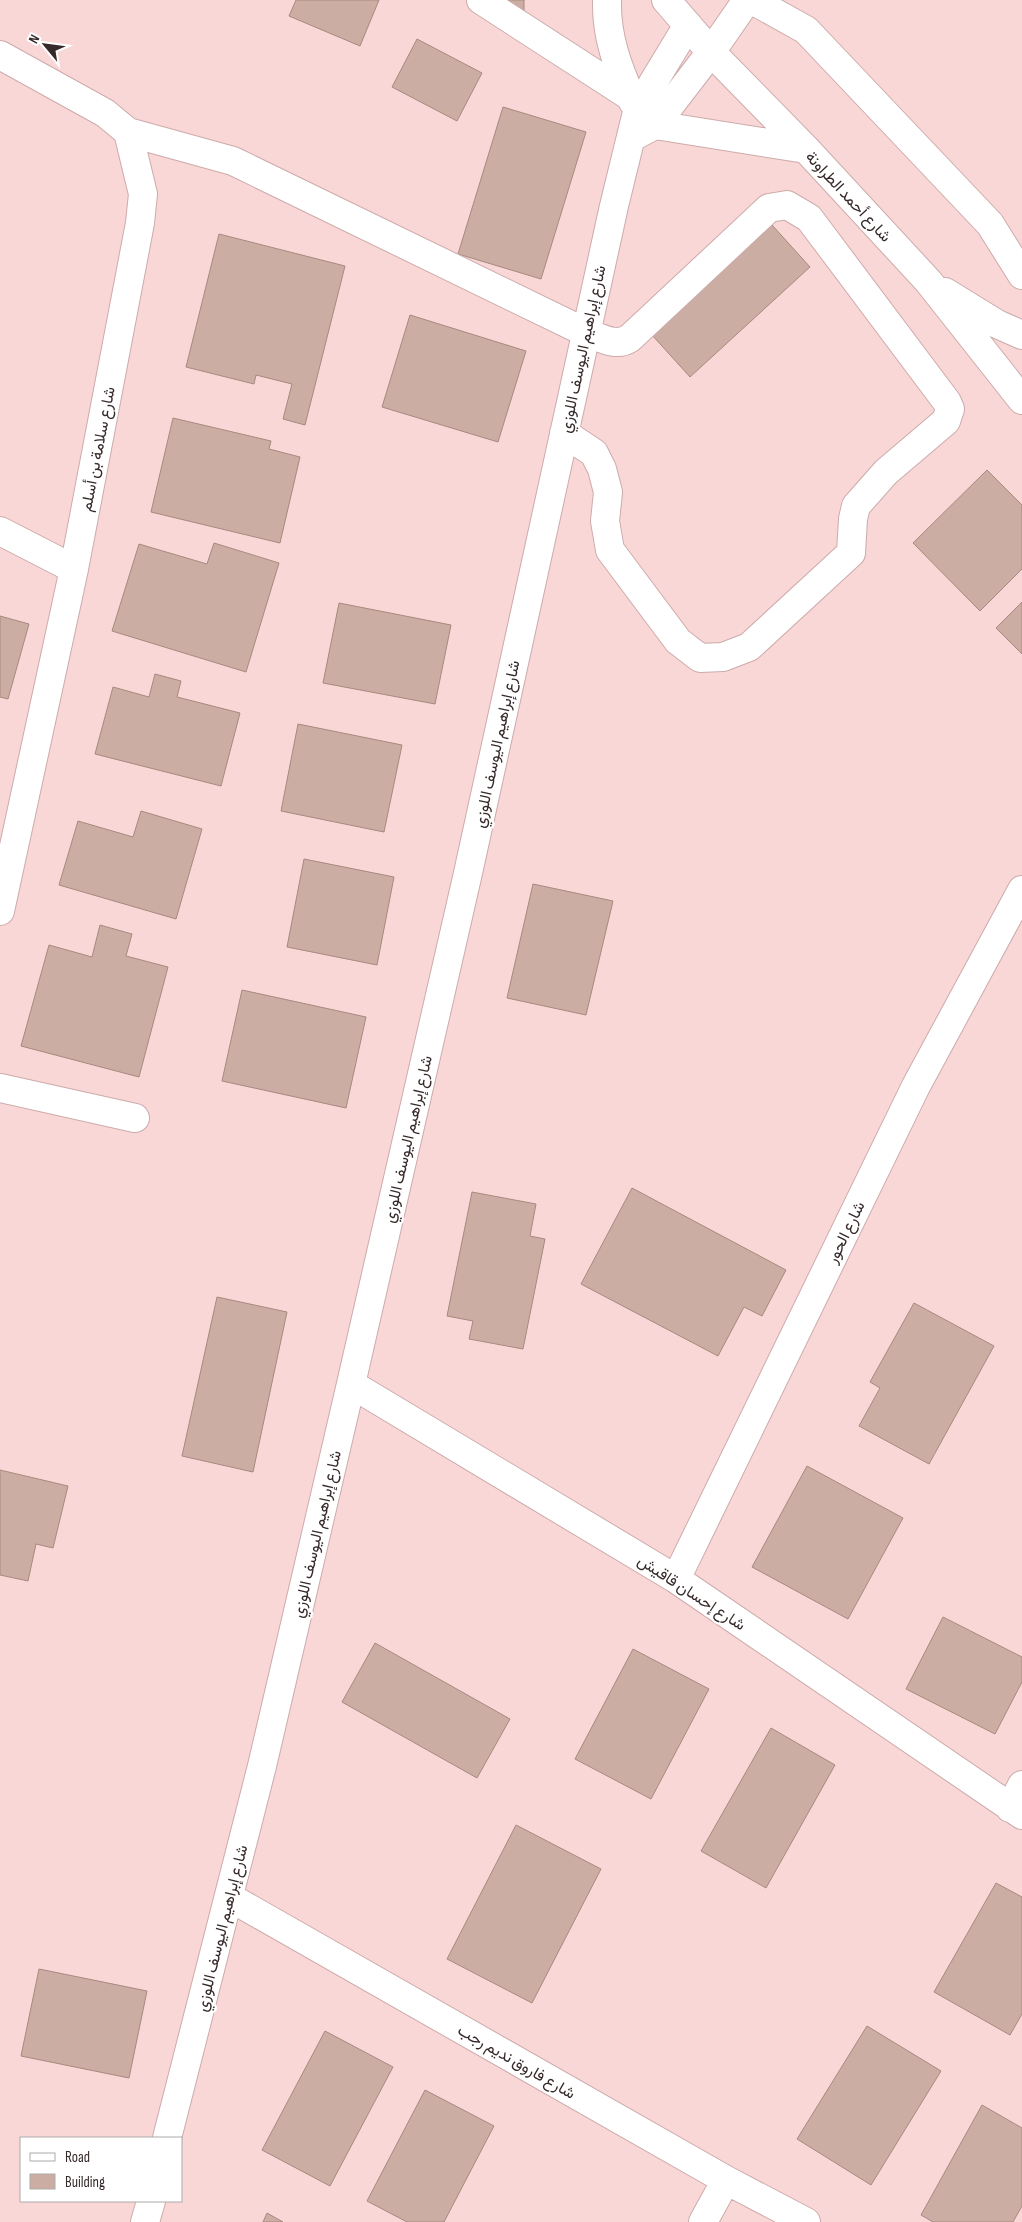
<svg xmlns="http://www.w3.org/2000/svg" width="1022" height="2222" font-family="'Sofia Sans Condensed',Vazirmatn,sans-serif">
<rect width="100%" height="100%" fill="#f9d7d6"/>
<path fill="#ccada3" stroke="#a6897f" d="M296 0H379L360 46 289 16Z
M504 0H524V17Z
M417 39 482 73 457 121 392 87Z
M503 107 586 132 541 279 458 254Z
M772 225 810 267 690 377 652 335Z
M219 234 345 266 305 425 283 419 292 384 256 375 254 384 186 367Z
M410 315 526 351 498 442 382 407Z
M173 418 271 441 269 449 300 457 280 543 151 512Z
M987 470 1022 505V569L980 611 913 543Z
M214 543 279 563 246 672 112 631 139 544 207 564Z
M1022 602V654L996 628Z
M339 603 451 625 435 704 323 683Z
M0 616 29 624 8 699 0 697Z
M155 674 181 681 177 697 240 713 221 786 95 754 113 687 149 697Z
M298 724 402 745 384 832 281 811Z
M141 811 202 829 176 919 59 885 78 821 133 837Z
M304 859 394 877 377 965 287 947Z
M533 884 613 901 586 1015 507 998Z
M100 925 132 934 126 956 168 967 139 1077 21 1046 49 945 92 957Z
M242 990 366 1017 346 1108 222 1081Z
M632 1188 786 1270 762 1316 744 1307 718 1356 581 1284Z
M472 1192 536 1204 530 1236 545 1239 523 1349 469 1339 473 1321 447 1316Z
M217 1297 287 1312 253 1472 182 1456Z
M914 1303 994 1346 929 1464 859 1426 880 1388 870 1382Z
M807 1466 903 1518 848 1619 752 1567Z
M0 1470 68 1486 53 1548 36 1544 28 1581 0 1575Z
M943 1617 1022 1657V1682L995 1734 906 1689Z
M375 1643 510 1719 477 1778 342 1702Z
M633 1649 709 1689 651 1799 575 1759Z
M771 1728 835 1765 766 1888 701 1851Z
M516 1825 601 1869 532 2003 447 1959Z
M996 1883 1022 1897V2014L1010 2035 934 1992Z
M39 1969 147 1991 129 2078 21 2056Z
M867 2026 941 2071 871 2185 797 2139Z
M325 2031 393 2067 330 2186 262 2150Z
M425 2090 494 2126 444 2222H407L367 2201Z
M982 2105 1022 2128V2206L1013 2222H933L921 2215Z
M267 2213 283 2222H263Z"/>
<g fill="none" stroke-linecap="round" stroke-linejoin="round">
<g stroke="#cdabab" stroke-width="30">
<path id="minor" d="M481 0 631 97
M607 0C606 37 618 68 633 102
M666 0 711 52 806 149 928 281 1022 400
M752 0 806 30 990 224 1022 275
M0 55 105 113 128 132 143 194 140 223 74 569 0 911
M655 125 806 149
M128 132 233 161 585 332C600 337 616 348 630 338L769 208 787 205 809 218 947 402 950 409 946 421 886 472 856 506 853 519 851 553 749 647 723 657 700 658 678 641 610 550 605 521 608 492 602 469 594 453 564 433
M632 137 655 125 711 52 747 0
M945 292 997 324 1022 335
M0 531 74 569
M0 1088 135 1118
M351 1384 676 1579 1022 1815
M676 1579 916 1086 1022 890
M1010 1808 1022 1785
M229 1897 726 2180 806 2222
M167 2138 262 1766 351 1384 468 873 614 206 637 112 648 91 688 25
M145 2222 151 2201
M703 2222 726 2180"/>
</g>
<use href="#minor" stroke="#fff" stroke-width="28"/>
</g>
<g text-anchor="middle" stroke-width="4.5" stroke-linejoin="round" paint-order="stroke">
<g font-size="16" fill="#362929" stroke="#fff">
<text transform="translate(849 196) rotate(47)" y="6">شارع أحمد الطراونة</text>
<text transform="translate(582 349) rotate(-78)" y="6">شارع إبراهيم اليوسف اللوزي</text>
<text transform="translate(97 449) rotate(-79)" y="6">شارع سلامة بن أسلم</text>
<text transform="translate(496 744) rotate(-78)" y="6">شارع إبراهيم اليوسف اللوزي</text>
<text transform="translate(407 1139) rotate(-77)" y="6">شارع إبراهيم اليوسف اللوزي</text>
<text transform="translate(845 1232) rotate(-64)" y="6">شارع الحور</text>
<text transform="translate(316 1534) rotate(-77)" y="6">شارع إبراهيم اليوسف اللوزي</text>
<text transform="translate(692 1592) rotate(33)" y="6">شارع إحسان قاقيش</text>
<text transform="translate(221 1928) rotate(-76)" y="6">شارع إبراهيم اليوسف اللوزي</text>
<text transform="translate(517 2061) rotate(30)" y="6">شارع فاروق نديم رجب</text>
</g>
</g>
<rect x="20" y="2137" width="162" height="65" fill="#ffffff" stroke="#afa9a9"/>
<rect x="30" y="2153" width="25" height="8" fill="#ffffff" stroke="#afa9a9"/>
<text x="65" y="2162" font-size="15" fill="#362929">Road</text>
<rect x="30" y="2174" width="25" height="15" fill="#ccada3" stroke="#afa9a9"/>
<text x="65" y="2187" font-size="15" fill="#362929">Building</text>
<g transform="translate(45 45) rotate(299)" stroke="#ffffff" stroke-width="4" paint-order="stroke">
<path d="M0-4L9 19L0 12L-9 19Z" fill="#362929"/>
<text y="-8" font-size="14" font-weight="bold" text-anchor="middle" fill="#362929">N</text>
</g>
</svg>
